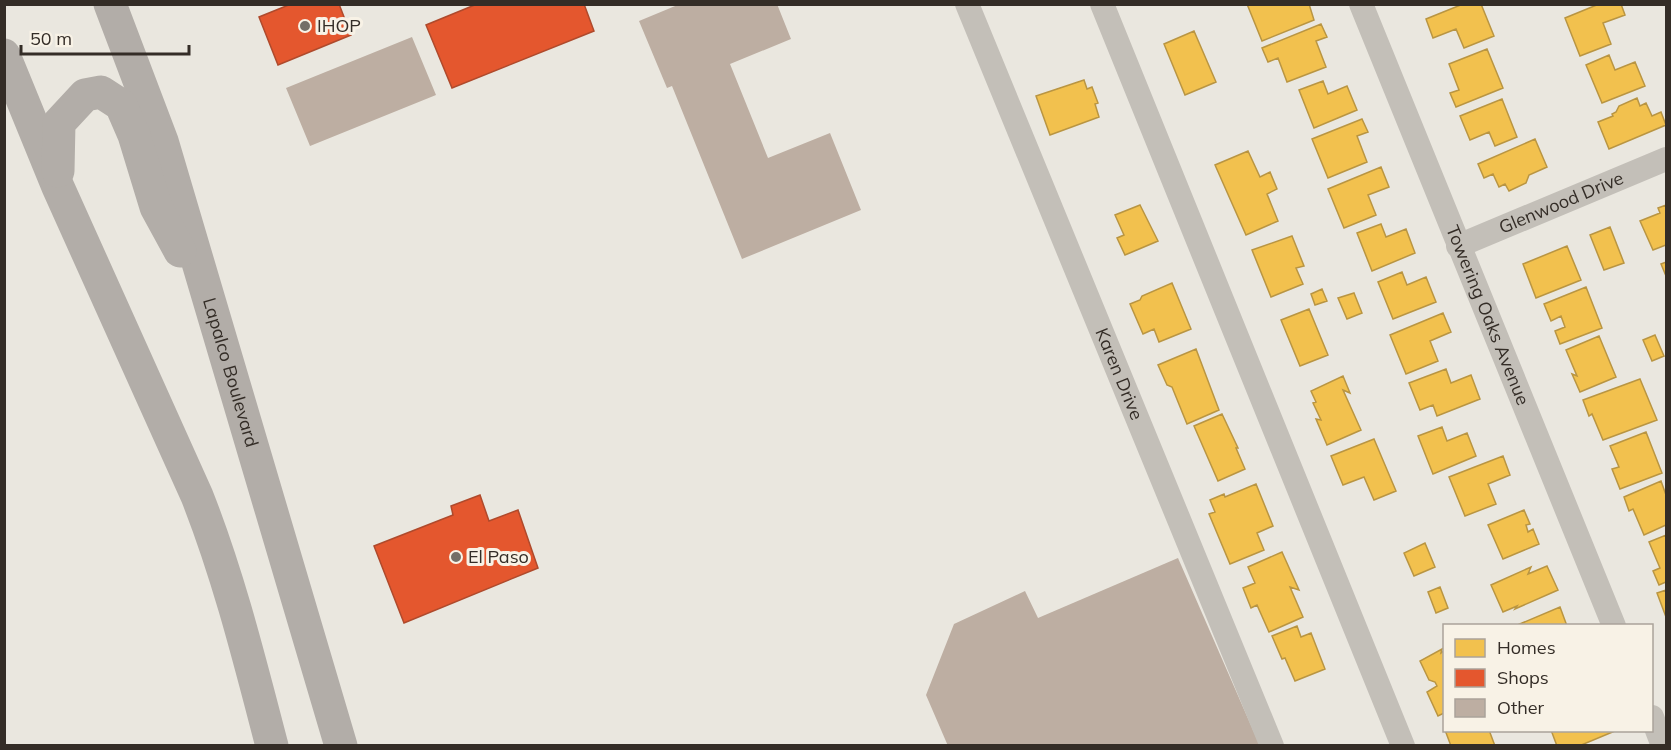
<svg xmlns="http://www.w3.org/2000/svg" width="1671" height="750" font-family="Mulish,sans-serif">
<rect width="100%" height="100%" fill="#eae7df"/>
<path fill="#f2c14e" stroke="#b99542" stroke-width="1.5" d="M1247 4H1309L1314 20 1262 41Z
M1463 4H1481L1494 36 1464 48 1456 29 1433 38 1426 19Z
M1599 4H1621L1625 15 1603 23 1611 44 1580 56 1565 18Z
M1321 24 1327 37 1316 41 1326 67 1287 82 1278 58 1268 62 1262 48Z
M1194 31 1216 82 1185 95 1164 44Z
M1487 49 1503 88 1456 107 1450 93 1459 90 1449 64Z
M1609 55 1615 70 1635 62 1645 86 1602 103 1586 65Z
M1084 80 1087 89 1092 87 1098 103 1095 104 1099 117 1050 135 1036 96Z
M1323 81 1328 94 1347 86 1357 110 1314 128 1299 90Z
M1637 98 1640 106 1646 103 1652 116 1661 112 1666 125 1609 149 1598 122 1613 116 1612 114 1616 112 1619 106Z
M1502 99 1517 137 1495 146 1489 132 1470 140 1460 116Z
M1362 119 1368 132 1357 136 1367 162 1328 178 1312 139Z
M1535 139 1547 167 1529 175 1526 183 1509 191 1505 184 1499 187 1493 174 1484 178 1478 164Z
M1248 151 1260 177 1270 172 1277 189 1267 194 1278 221 1246 235 1215 165Z
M1381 167 1389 187 1368 195 1376 215 1344 228 1328 189Z
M1140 205 1158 241 1125 255 1117 238 1124 235 1115 215Z
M1666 205V245L1653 250 1640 221 1660 213 1658 208Z
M1381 224 1386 237 1406 229 1415 253 1372 271 1357 233Z
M1610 227 1624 263 1604 270 1590 235Z
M1292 236 1304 266 1296 268 1303 284 1271 297 1252 250Z
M1567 246 1581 280 1536 298 1523 264Z
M1666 262V276L1661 264Z
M1402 272 1407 285 1426 277 1436 302 1393 319 1378 282Z
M1172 283 1191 329 1159 342 1154 329 1143 334 1130 304 1140 300 1142 296Z
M1586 287 1602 328 1560 344 1555 331 1565 327 1561 316 1551 321 1544 304Z
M1322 289 1327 301 1315 305 1311 294Z
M1354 293 1362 313 1347 319 1338 298Z
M1309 309 1328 355 1300 366 1281 320Z
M1443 313 1451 332 1430 341 1438 361 1406 374 1390 335Z
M1655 335 1664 356 1652 361 1643 340Z
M1599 336 1616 377 1580 392 1572 374 1577 376 1566 350Z
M1196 349 1219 410 1187 424 1172 387 1167 385 1158 365Z
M1446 369 1451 383 1471 375 1480 399 1437 416 1433 405 1420 410 1409 383Z
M1343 376 1350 393 1343 390 1361 430 1327 445 1316 419 1321 420 1313 403 1316 402 1311 391Z
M1640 379 1657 420 1603 440 1592 414 1589 416 1583 400Z
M1222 414 1238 448H1236L1245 469 1218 481 1194 426Z
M1442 427 1447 441 1467 433 1476 456 1433 474 1418 436Z
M1646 432 1662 473 1620 489 1612 469 1619 467 1610 446Z
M1374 439 1396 491 1374 500 1364 477 1343 485 1331 456Z
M1503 456 1510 475 1488 484 1496 504 1465 516 1449 477Z
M1661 481 1666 495V525L1644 535 1633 509 1629 511 1624 497Z
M1256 484 1273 526 1257 533 1264 550 1230 564 1209 514 1215 512 1210 500 1224 494 1225 497Z
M1524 510 1530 524 1526 525 1528 532 1533 529 1539 544 1503 559 1488 525Z
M1666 535V582L1659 585 1653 571 1660 568 1649 542Z
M1425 543 1435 567 1414 576 1404 553Z
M1282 552 1299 590 1290 587 1303 617 1269 632 1257 605 1251 608 1243 588 1255 583 1248 567Z
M1547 566 1558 590 1515 609 1517 606 1503 612 1491 585 1531 567 1528 574Z
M1440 587 1448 608 1436 613 1428 592Z
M1666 590V617L1657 593Z
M1560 607 1567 626H1515Z
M1297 626 1301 637 1311 633 1325 669 1295 681 1285 658 1282 659 1272 636Z
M1442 649 1441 653 1444 651V713L1438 716 1427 692 1437 686 1435 682 1429 680 1420 661Z
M1445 730H1489L1495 746H1451Z
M1551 730H1615V731L1579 746H1557Z"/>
<path fill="#e4572e" stroke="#af4a2c" stroke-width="1.5" d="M291 4H339L351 35 278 65 259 17Z
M477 4H584L594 31 452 88 426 25Z
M480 495 489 521 518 510 538 568 404 623 374 546 453 515 451 506Z"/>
<path fill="#bdaea2" d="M680 4H777L791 39 730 64 768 158 830 133 861 210 742 259 672 86 667 88 639 21Z
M412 37 436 95 310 146 286 88Z
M1178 558 1260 746H948L926 695 954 624 1025 591 1038 618Z"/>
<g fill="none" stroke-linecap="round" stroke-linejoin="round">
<g stroke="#c3bfb8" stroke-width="24">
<path id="s1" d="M967 4 1272 746"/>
<path d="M1102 4 1403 746"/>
<path id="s2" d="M1361 4 1614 626"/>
<path id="s3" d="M1458 246 1666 159"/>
<path d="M1652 717 1663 746"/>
</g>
<g stroke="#b2ada8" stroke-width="33">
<path id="s4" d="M110 4 162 141 341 746"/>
<path d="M4 55 58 187 197 496C229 577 250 662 272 746"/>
<path d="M58 171 59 123 85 95 101 92 121 105 134 135 156 207 180 251"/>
</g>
</g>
<g fill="#746e67" stroke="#f8f2e6" stroke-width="2">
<circle cx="305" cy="26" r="6"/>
<circle cx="456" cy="557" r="6"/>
</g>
<g text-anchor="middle" stroke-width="6" stroke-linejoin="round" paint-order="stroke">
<g font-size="18" fill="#342d27" stroke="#f8f2e6" text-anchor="start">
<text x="317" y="32">IHOP</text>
<text x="468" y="563">El Paso</text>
</g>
<g font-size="18" fill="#342d27" stroke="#f8f2e6">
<text dy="6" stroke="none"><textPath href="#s3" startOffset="112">Glenwood Drive</textPath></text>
<text dy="6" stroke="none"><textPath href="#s2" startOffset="336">Towering Oaks Avenue</textPath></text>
<text dy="6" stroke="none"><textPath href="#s4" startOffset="388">Lapalco Boulevard</textPath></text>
<text dy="6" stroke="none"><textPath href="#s1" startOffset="400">Karen Drive</textPath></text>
</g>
</g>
<rect width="1671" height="750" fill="none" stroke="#342d27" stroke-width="12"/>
<rect x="1443" y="624" width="210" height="108" fill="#f8f2e6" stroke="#aaa39a" stroke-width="1.5"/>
<rect x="1455" y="639" width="30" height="18" fill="#f2c14e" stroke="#aaa39a" stroke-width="1.5"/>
<text x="1497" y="654" font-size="18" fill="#342d27">Homes</text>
<rect x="1455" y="669" width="30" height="18" fill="#e4572e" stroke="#aaa39a" stroke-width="1.5"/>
<text x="1497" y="684" font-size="18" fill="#342d27">Shops</text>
<rect x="1455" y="699" width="30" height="18" fill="#bdaea2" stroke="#aaa39a" stroke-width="1.5"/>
<text x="1497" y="714" font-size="18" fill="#342d27">Other</text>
<path d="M21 45v9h168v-9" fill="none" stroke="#342d27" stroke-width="3"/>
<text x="30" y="45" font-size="18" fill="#342d27" stroke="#f8f2e6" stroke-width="4.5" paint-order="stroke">50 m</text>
</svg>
